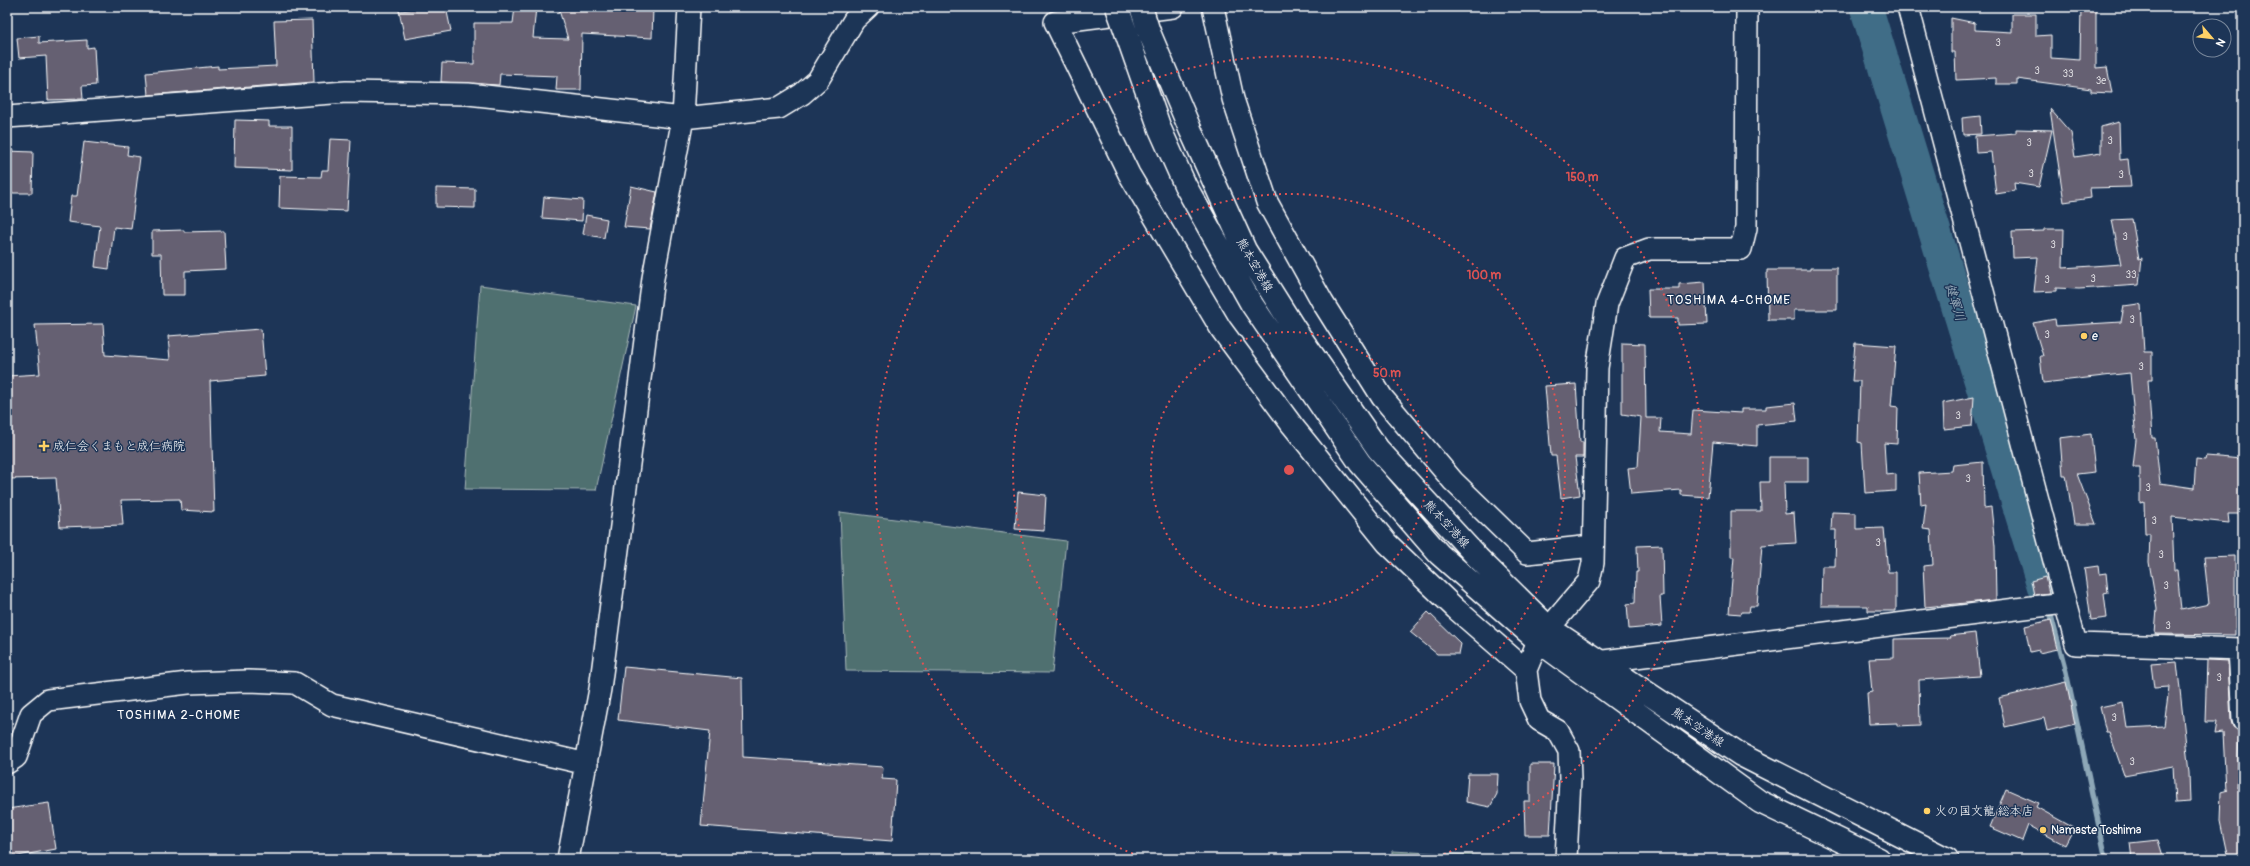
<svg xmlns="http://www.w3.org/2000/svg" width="2250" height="866" font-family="Pangolin,'Klee One',sans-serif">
<rect width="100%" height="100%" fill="#1d3557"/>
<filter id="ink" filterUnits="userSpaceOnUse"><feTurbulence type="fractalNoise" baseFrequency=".025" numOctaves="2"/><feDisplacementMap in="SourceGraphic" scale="8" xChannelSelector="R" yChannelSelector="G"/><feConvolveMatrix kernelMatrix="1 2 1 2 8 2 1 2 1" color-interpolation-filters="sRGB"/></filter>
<g filter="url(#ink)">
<path fill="#507070" stroke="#a8b8b8" d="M480 285 636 306 596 490 465 489Z
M840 512 1066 541 1052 673 846 671Z
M1392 851 1548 859H1392Z"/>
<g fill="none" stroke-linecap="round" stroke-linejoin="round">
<path stroke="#8da7b7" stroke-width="5.5" d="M2051 616 2066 672 2106 859"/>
<path stroke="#416d87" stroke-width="33" d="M1866 7 2047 598"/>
</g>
<path fill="#656072" stroke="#fff" d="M446 7 451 31 405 39 399 11Z
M515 7H536L533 38 568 39 558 7 653 8 652 38 582 34 581 90H556L557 76 500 74 499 85 441 82 442 63 474 64V23H513Z
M2081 7H2096V68L2107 67 2112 93 2091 92V89L2017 79V84H1996V78L1956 80 1955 52H1951V18L1975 23V30L2012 32V14H2036V36L2051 35V58L2080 60Z
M312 20 314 82 148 95 146 73 218 66V69L276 66 274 21Z
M39 36V43L87 40V48L94 47 96 85 82 86 83 99 48 100 46 56 19 58 17 38Z
M2050 109 2071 133 2075 157 2101 153V127L2119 122 2120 160 2128 159 2131 187 2090 188 2091 198 2064 202Z
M1980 116 1981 134 1963 135 1962 118Z
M235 120 269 121V126H292V170L234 168Z
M2016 129 2052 130 2039 187 2014 183 2015 191 1996 194 1991 152 1976 153 1975 136 2016 133Z
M330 139 351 140 347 211 279 208 280 176 321 177 322 170H328Z
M84 142 128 147 127 155 140 157 131 229 114 227 109 269 95 267 100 226 68 222 71 196H77Z
M7 151 33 152 32 193H7Z
M631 186 657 192 650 229 624 227Z
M436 188 475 189V208L436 207Z
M544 197 583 200 582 221 542 218Z
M586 215 607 219 604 238 583 234Z
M2132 219 2139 259 2142 258 2139 285 2079 289 2056 288V291L2034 292 2038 257 2013 258 2012 232 2044 231V229H2064L2063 268 2121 264 2112 220Z
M184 230V232L224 231 226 269 185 271V295H162L161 254H152V231Z
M1810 268H1837V310H1794V320H1768L1767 270H1810Z
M1705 282 1707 324 1678 325V318H1649L1648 289H1679V284Z
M2138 304 2141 305 2144 352H2152V380H2148L2152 438H2155L2160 483 2194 488 2196 459 2205 460 2206 456 2243 459V514H2228L2229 523 2172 517 2174 570H2177L2181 610 2209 604 2204 557 2235 556V635L2155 634 2157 609 2149 562 2150 534H2145L2144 502 2140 503V467H2133L2136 440 2130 373 2043 383 2040 356H2043L2033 323 2055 319 2056 326 2121 322 2124 306Z
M103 324 105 355 170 360 168 336 261 329 265 376 210 381 214 512 181 510 180 499 121 500 123 525 60 527 56 478 7 479V376L40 374 35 325Z
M1622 343 1645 344 1646 418H1661L1660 432 1691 434 1693 410 1741 413V409H1766V406L1795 403 1797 421 1757 425V446L1713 442 1708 497 1681 495V490L1631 494 1628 468 1638 467 1641 417 1622 414Z
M1855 343 1896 346 1891 406 1898 407 1897 444 1884 443 1886 475 1896 474V491L1865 493 1862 443 1858 442 1860 381H1852Z
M1576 384 1580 442H1583V457H1575L1580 495 1561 498 1556 456H1551L1545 386Z
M1974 397 1972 426 1944 429 1943 403Z
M2091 434 2095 472 2077 474 2096 524H2074L2066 475H2063L2060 438Z
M1769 457H1808V482H1784L1785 514 1794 513 1796 543 1762 545 1757 606H1750L1749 612H1742L1741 614 1729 613 1734 557H1731V511H1761L1760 482H1769Z
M1983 462 1984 508 1991 507 1995 546 1996 600 1925 607 1923 566 1933 565 1931 530 1923 529 1926 504 1921 505 1919 473 1952 471 1953 465Z
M1018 492 1046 495 1044 531 1015 529Z
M1832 512 1856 513V529L1884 528 1888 572H1896V611H1868V606H1821L1822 566H1835L1836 530H1831Z
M1662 545 1663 596H1660L1662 626 1629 629 1627 604 1635 603 1636 572H1638L1637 546Z
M2098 566 2099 574 2106 573 2108 593 2104 594 2107 618 2091 620 2084 568Z
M2045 577 2049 593 2034 595 2031 581Z
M1428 612 1461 644 1459 654H1437L1410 632Z
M2051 620 2058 649 2039 653V650L2030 652 2025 626Z
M1975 633 1980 676 1919 680 1920 725 1897 726V723L1869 724 1867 693 1872 692 1869 659 1894 658V639L1951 638 1950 636Z
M2207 660 2228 661 2231 721 2233 727 2239 731 2237 788 2243 786V859H2228L2220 821 2221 792 2228 790H2226L2223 733 2215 734 2217 722H2205Z
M2177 662 2189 773 2190 802 2175 803 2173 766 2124 775 2109 732H2106L2100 707 2123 702 2127 728 2164 726 2169 687 2154 688 2151 664Z
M624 667 742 678 743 757 883 767 882 779 896 780 892 841 701 826 710 731 618 720Z
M2066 682 2075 724 2047 731 2044 718 2005 727 1999 698Z
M1530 764H1554L1550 835H1525L1524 801H1530Z
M1468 774H1498L1497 794 1490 807 1466 802Z
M2006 789 2038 803 2036 807 2074 828 2065 845 2028 825 2022 841 1990 827Z
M49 803 56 849 7 858V809Z
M2158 840 2164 859H2132L2130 843Z"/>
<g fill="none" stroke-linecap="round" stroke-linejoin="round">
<g stroke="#fff" stroke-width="24">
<path id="street" d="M1173 7 1055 22 1129 174 1221 329 1292 425 1387 543 1456 609 1526 670
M1213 7 1233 99 1267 202 1323 303 1382 397 1453 481 1527 553 1592 546
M1908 7 2076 644 2243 649
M7 117 346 92 468 94 683 118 779 108 802 94 818 80 854 20 868 7
M2239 649 2243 720
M1588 663 2064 603
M7 763 16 757 31 714 48 700 188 683 248 681 295 683 332 705 587 764
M568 859 600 689 653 278 683 118 689 7
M1566 859 1570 779 1569 751 1558 731 1539 720 1530 701 1526 670 1538 641 1589 581 1593 563 1597 368 1607 304 1625 258 1649 249H1741L1746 228 1747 7"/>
</g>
<g stroke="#fff" stroke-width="25">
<path id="secondary" d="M1149 32 1190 129 1245 250 1296 331 1378 449 1478 558 1549 628 1741 755 1947 859
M1127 35 1160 129 1185 185 1251 303 1360 463 1439 554 1538 641 1760 802 1879 859"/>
</g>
<use href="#street" stroke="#1d3557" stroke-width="21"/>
<use href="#secondary" stroke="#1d3557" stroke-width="22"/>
<g stroke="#fff" stroke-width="25" stroke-linecap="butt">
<path id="secondary-bridge" d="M1117 7 1127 35
M1141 7 1149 32"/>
</g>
<use href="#secondary-bridge" stroke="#1d3557" stroke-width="22"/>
</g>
</g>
<g fill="none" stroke="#de5353" stroke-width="2" stroke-dasharray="2 4">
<circle cx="1289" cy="470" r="138"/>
<circle cx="1289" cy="470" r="276"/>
<path d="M1144 858A414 414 0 1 1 1434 858"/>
</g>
<g fill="#ffd166" stroke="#1d3557" stroke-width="1.5">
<circle cx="2084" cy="336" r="4"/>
<path d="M42 440h4v4h4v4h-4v4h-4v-4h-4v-4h4z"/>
<circle cx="1927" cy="811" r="4"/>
<circle cx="2043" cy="830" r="4"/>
</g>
<g text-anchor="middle" stroke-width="3" stroke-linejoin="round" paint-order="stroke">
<g font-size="10" fill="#d8d7dc">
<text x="1998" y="46">3</text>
<text x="2037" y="74">3</text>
<text x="2068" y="77">33</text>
<text x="2101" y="84">3e</text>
<text x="2110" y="144">3</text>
<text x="2029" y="146">3</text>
<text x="2031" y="177">3</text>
<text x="2121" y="178">3</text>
<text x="2125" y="240">3</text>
<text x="2053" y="248">3</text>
<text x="2131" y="278">33</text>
<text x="2093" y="282">3</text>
<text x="2047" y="283">3</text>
<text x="2132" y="323">3</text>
<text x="2047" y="338">3</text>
<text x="2141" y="370">3</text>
<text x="1958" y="419">3</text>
<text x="1968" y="482">3</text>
<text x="2148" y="491">3</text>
<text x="2154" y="524">3</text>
<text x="1878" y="546">3</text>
<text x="2161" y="558">3</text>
<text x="2166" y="589">3</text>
<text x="2168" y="629">3</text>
<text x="2219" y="681">3</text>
<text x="2114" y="721">3</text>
<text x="2132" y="765">3</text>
</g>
<g font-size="12" fill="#fff" stroke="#1d3557">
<text transform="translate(1255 265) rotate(60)" y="4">熊本空港線</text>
<text transform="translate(1447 524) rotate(47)" y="4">熊本空港線</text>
<text transform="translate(1698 727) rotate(34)" y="4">熊本空港線</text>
</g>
<g font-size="12" fill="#fff" stroke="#1d3557" text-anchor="start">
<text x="2092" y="340">e</text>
<text x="53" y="450">成仁会くまもと成仁病院</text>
<text x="1935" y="815">火の国文龍 総本店</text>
<text x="2051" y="834">Namaste Toshima</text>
</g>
<g font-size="13" letter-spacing="1" fill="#fff" stroke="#1d3557">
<text x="1729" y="304">TOSHIMA 4-CHOME</text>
<text x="179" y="719">TOSHIMA 2-CHOME</text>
</g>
<g font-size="13" font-style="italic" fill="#b3c5cf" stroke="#1d3557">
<text transform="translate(1956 302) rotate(73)" y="5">健軍川</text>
</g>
</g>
<circle cx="1289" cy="470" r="6" fill="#de5353" stroke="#1d3557" stroke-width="2"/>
<g font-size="12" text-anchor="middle" font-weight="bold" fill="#de5353" stroke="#1d3557" stroke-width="3" stroke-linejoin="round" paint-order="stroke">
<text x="1582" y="181">150 m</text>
<text x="1484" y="279">100 m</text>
<text x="1387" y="377">50 m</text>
</g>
<rect width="2250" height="866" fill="none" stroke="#1d3557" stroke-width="24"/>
<rect x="12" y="12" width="2226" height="842" fill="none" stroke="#fff" stroke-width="1.5" filter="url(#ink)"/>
<g transform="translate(2212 38) rotate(118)"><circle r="19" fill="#1d3557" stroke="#77869a"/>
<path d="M0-3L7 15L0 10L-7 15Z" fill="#ffd166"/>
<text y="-6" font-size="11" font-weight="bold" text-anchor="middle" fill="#ffffff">N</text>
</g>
</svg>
